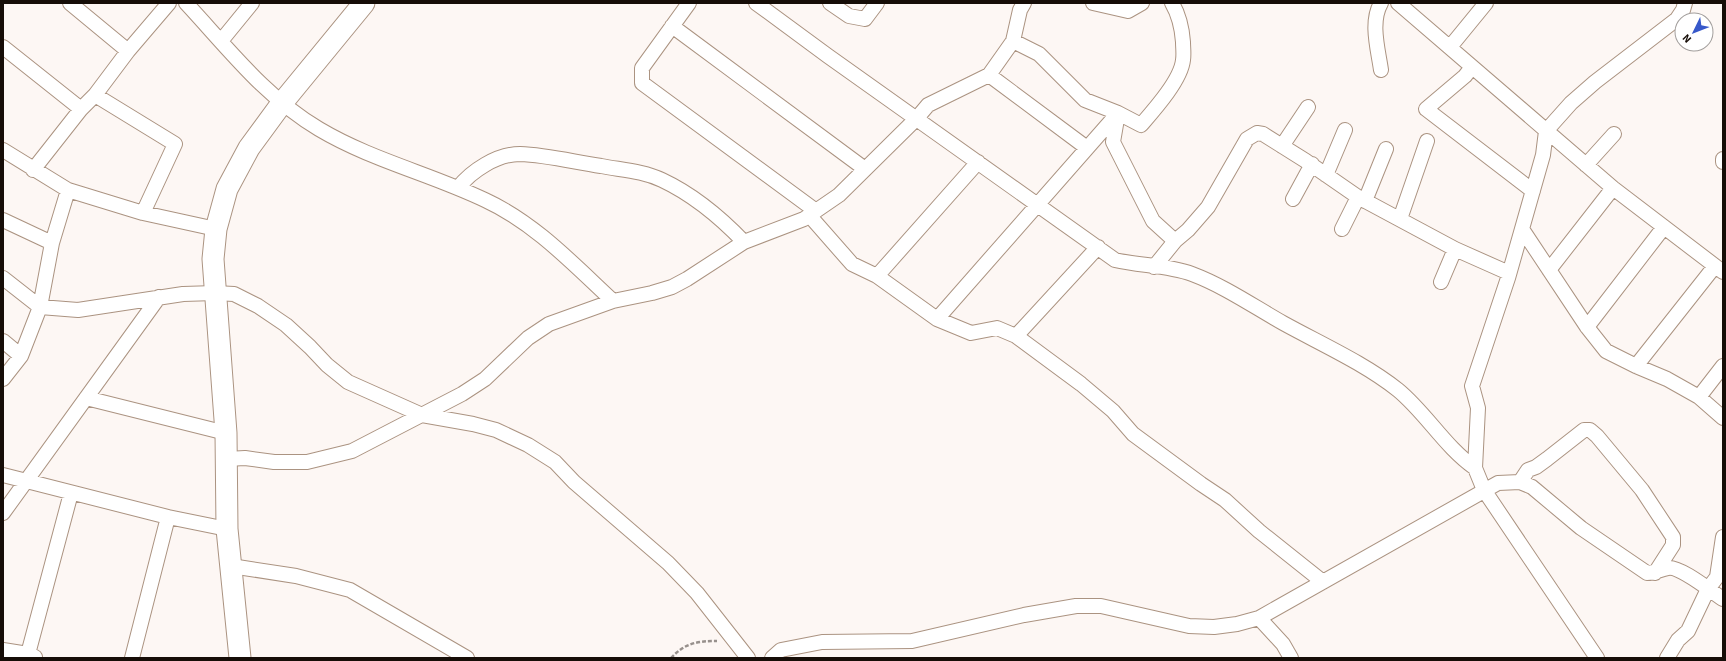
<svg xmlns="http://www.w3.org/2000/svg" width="1726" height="661" font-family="'Source Sans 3',sans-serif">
<rect width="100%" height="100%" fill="#fdf7f4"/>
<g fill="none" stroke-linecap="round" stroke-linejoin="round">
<g stroke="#ab9381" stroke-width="16">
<path id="street" d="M70 3 128 51
M186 3C227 47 266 98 319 129 371 160 431 174 485 200 535 223 573 264 613 301
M689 3 642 68V83L816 211
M756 3 828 56 1115 260C1140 266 1168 265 1192 274 1224 286 1253 306 1283 323 1321 344 1364 363 1398 390 1426 413 1445 447 1475 468
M830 3 849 16 865 19 877 3
M1093 3 1128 11 1142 3
M1398 3 1613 188 1723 272
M672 26 865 169
M221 41 252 3
M1013 41 1039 54 1085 100 1118 113 1113 142 1153 221 1175 241
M3 47 81 109
M1450 47 1486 3
M1472 67 1465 76 1426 109 1533 191
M1381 70C1378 49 1370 22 1381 3
M989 75 1087 148
M95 95 175 144 143 213
M1282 146 1308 107
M3 150 68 190 143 213 216 229
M1723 159V162
M1586 165 1614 134
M33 170 81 109 95 95 128 51 169 3
M1326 175 1345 130
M458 188C471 171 497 154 520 154 547 155 574 162 601 166 622 170 643 171 662 180 694 195 720 217 744 242
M1293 199 1312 164
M1365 201 1386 149
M809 215 852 264 877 276 937 319 971 333 997 328 1016 336 1098 247
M1400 219 1427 141
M3 220 52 243
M1342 229 1358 197
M1522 229 1587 327 1606 351 1636 366 1667 379 1699 397 1723 418
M1154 267 1175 241 1188 230 1208 207 1247 139 1257 133 1263 134 1306 161 1358 197 1455 249 1509 273
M1549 270 1613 188
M877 276 978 162
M3 278 40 307 78 310 183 294 215 293 234 294 258 306 286 325 310 347 327 365 348 382 422 415 473 424 496 430 528 445 555 462 574 482 668 563 697 593 748 658
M1441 282 1455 249
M937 319 1118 113 1141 125C1154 110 1181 80 1183 60 1184 54 1183 48 1183 42 1182 28 1179 15 1172 3
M1587 327 1664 227
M1016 336 1081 384 1113 411 1133 434 1201 484 1225 500 1259 531 1323 582
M3 341 21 356
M1636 366 1715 266
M3 379 21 356 40 307 52 243 68 190
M1699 397 1723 366
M86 398 226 433
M227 459 245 458 274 462H307L352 451 462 394 485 379 528 338 549 324 613 301 652 293 672 287 687 279 744 242 804 219 839 195 917 118 928 105 989 75 1013 41 1020 10 1024 3
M3 475 168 517 227 529
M1520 482 1528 470 1536 467 1547 459 1584 430H1590L1597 436 1642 490 1673 537V545L1655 573
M3 513 159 297
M231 566 296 576 350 590 467 658
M1259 618 1283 644 1291 658
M3 650 28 654 35 657
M28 654 71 493
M132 658 168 517
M772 658 781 650 822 642 912 641 1024 615 1076 606H1101L1189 626 1214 627 1237 624 1259 618 1498 483 1520 482 1532 487 1581 528 1647 573C1656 573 1660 569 1668 568 1680 566 1712 592 1723 599
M1597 658 1484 490 1475 468 1478 408 1472 386 1508 278 1543 155 1546 131 1571 103 1595 82 1677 19 1683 10 1685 3
M1667 658 1678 640 1688 631 1708 589 1717 577 1723 537"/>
</g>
<g stroke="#ab9381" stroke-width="23">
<path id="secondary" d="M240 658 227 529 226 433 213 259 216 229 227 189 249 148 282 103 364 3"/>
</g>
<path stroke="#97908c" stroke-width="2.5" stroke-dasharray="4 2" stroke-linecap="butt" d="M671 658C685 643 697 641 717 641"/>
<use href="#street" stroke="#fff" stroke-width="14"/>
<use href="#secondary" stroke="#fff" stroke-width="21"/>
</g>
<rect width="1726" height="661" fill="none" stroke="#160d07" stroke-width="8"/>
<g transform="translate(1694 32) rotate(227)"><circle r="19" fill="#ffffff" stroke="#a29e9c"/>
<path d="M0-3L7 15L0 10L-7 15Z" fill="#3758ca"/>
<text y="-6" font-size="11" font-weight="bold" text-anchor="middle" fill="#160d07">N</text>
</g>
</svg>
